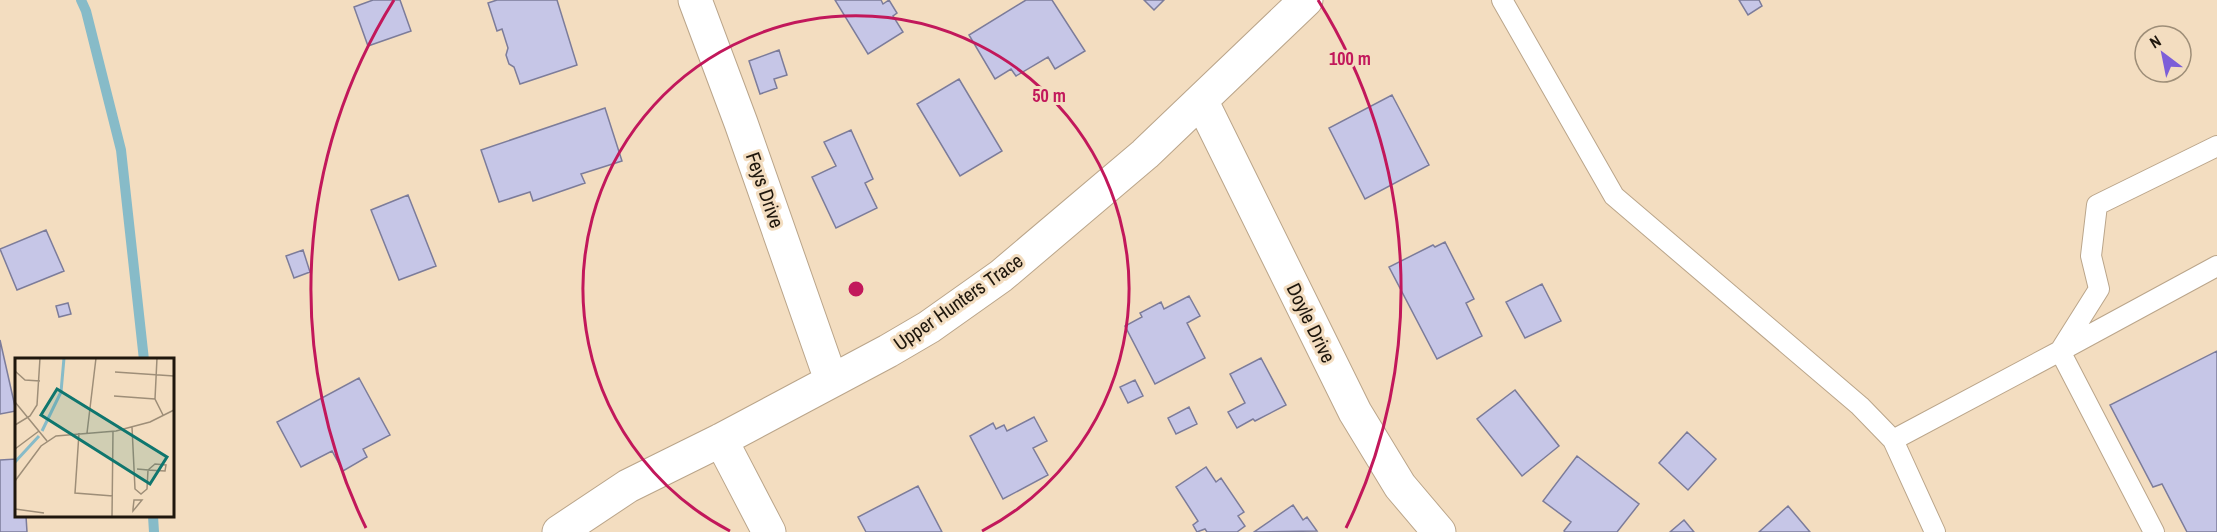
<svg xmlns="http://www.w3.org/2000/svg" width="2217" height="532" font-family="'Archivo Narrow',sans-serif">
<rect width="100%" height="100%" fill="#f3ddc0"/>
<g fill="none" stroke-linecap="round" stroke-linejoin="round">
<path stroke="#87bbc8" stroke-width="10" d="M81 0 86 11 121 150 144 360
M153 516 154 532"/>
</g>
<path fill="#c6c6e7" stroke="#7c7c9a" stroke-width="1.5" d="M373 0H400L411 31 368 46 354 7Z
M497 0H557L577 65 520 84 514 67 509 64 506 55 508 48 502 29 497 31 488 3Z
M835 0H881L883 4 889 0 897 13 893 16 903 32 868 54Z
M1026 0H1052L1085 51 1055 69 1048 57 1016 76 1011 69 995 79 969 35Z
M1144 0H1164L1154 10Z
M1739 0H1759L1762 6 1748 15Z
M779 50 787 75 774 79 777 88 760 94 749 61Z
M959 79 1002 151 960 176 917 104Z
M1392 95 1429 165 1365 199 1329 128Z
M605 108 622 161 581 174 585 183 533 201 530 192 499 202 481 150Z
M851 130 873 179 865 183 877 208 836 228 812 177 836 166 824 142Z
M408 195 436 266 399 280 371 210Z
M46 230 64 271 17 290 0 249Z
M1445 242 1474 299 1466 303 1482 336 1437 359 1389 267 1433 245 1435 247Z
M303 250 310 272 294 278 286 256Z
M1542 284 1561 321 1525 338 1506 302Z
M1189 296 1200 316 1187 323 1205 358 1155 384 1125 326 1142 317 1140 313 1161 302 1164 309Z
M68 303 71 314 59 317 56 306Z
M0 340 16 411 0 414Z
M2217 351V532H2187L2162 484 2153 487 2110 405Z
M1261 358 1286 405 1255 421 1253 419 1237 428 1228 412 1245 403 1230 374Z
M359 378 390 435 363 449 367 457 343 471 332 451 301 467 277 422Z
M1135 380 1143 396 1128 403 1120 387Z
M1515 390 1559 446 1522 476 1477 419Z
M1189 407 1197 424 1176 434 1168 418Z
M1034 417 1047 441 1033 448 1048 475 1003 499 970 436 993 423 996 429 1004 425 1007 431Z
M1687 432 1716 459 1688 490 1659 463Z
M1577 456 1639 504 1617 532H1565L1564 531 1571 522 1543 501Z
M16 459V516H26L27 532H0V460Z
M1206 467 1216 482 1221 478 1244 512 1238 516 1245 526 1237 532H1207L1205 529 1197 532 1193 525 1198 521 1176 487Z
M918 486 942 532H866L858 517Z
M1293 505 1303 520 1307 517 1317 531 1254 532Z
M1788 506 1810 532H1759Z
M1684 520 1694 532H1670Z"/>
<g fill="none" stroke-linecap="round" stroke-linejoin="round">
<g stroke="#baa58a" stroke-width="22">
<path id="service" d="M1502 0 1614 196 1860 406 1893 440 1935 532
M2062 350 2217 266
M2060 351 2099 289 2091 256 2097 205 2217 146
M1893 440 2060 351 2154 532"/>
</g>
<g stroke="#baa58a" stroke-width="35">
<path id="minor" d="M695 0 741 123 831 380
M1202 102 1355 412 1400 486 1439 532
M721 440 769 532
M559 532 628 486 721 440 888 351 929 327 1001 276 1145 154 1306 0"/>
</g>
<use href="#service" stroke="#fff" stroke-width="20"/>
<use href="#minor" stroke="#fff" stroke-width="33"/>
</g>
<g fill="none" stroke="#c2185b" stroke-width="3">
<path d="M730 531A273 273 0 1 1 982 531"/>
<path d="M366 528A545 545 0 0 1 394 0M1318 0A545 545 0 0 1 1346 528"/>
</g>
<g text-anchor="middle" stroke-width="6" stroke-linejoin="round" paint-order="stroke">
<g font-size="20" fill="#1f170d" stroke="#f3ddc0">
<text transform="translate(765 190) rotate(71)" y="7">Feys Drive</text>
<text transform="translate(958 302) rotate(-35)" y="7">Upper Hunters Trace</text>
<text transform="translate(1311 323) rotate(64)" y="7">Doyle Drive</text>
</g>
</g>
<g transform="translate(15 358)">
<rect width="159" height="159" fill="#f3ddc0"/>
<path fill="none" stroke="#87bbc8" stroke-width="3" d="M27 73 46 34 49 0M0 104 24 78"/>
<path fill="none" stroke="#9e8e78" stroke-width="1.5" d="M142 0 140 41 148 57M0 13 10 22 25 23M100 14 159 18M99 38 140 41M0 44 32 83M0 67 15 58 22 47 25 0M117 69 120 131 126 136 132 131 133 112 122 111M64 75 60 135 98 138M72 75 81 0M0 91 24 73M140 106 151 107 150 113 133 112ZM0 123 26 88 41 78 101 73 135 64 159 52M119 142H127L118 153V151ZM0 151 29 155M97 159 98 73"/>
<path fill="#0f766e" fill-opacity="0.15" stroke="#0f766e" stroke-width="3" d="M42 31 152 99 135 126 26 57Z"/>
<rect width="159" height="159" fill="none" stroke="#1f170d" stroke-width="3"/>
</g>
<circle cx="856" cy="289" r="9" fill="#c2185b" stroke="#f3ddc0" stroke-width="3"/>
<g font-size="18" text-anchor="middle" font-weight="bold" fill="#c2185b" stroke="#f3ddc0" stroke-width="6" stroke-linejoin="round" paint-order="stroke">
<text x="1350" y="65">100 m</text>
<text x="1049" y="102">50 m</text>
</g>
<g transform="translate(2163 54) rotate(328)"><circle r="28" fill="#f3ddc0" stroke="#9e8e78" stroke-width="1.5"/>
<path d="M0-4.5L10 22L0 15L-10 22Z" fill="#7c5ed8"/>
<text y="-9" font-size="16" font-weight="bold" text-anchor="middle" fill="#1f170d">N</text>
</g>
</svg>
